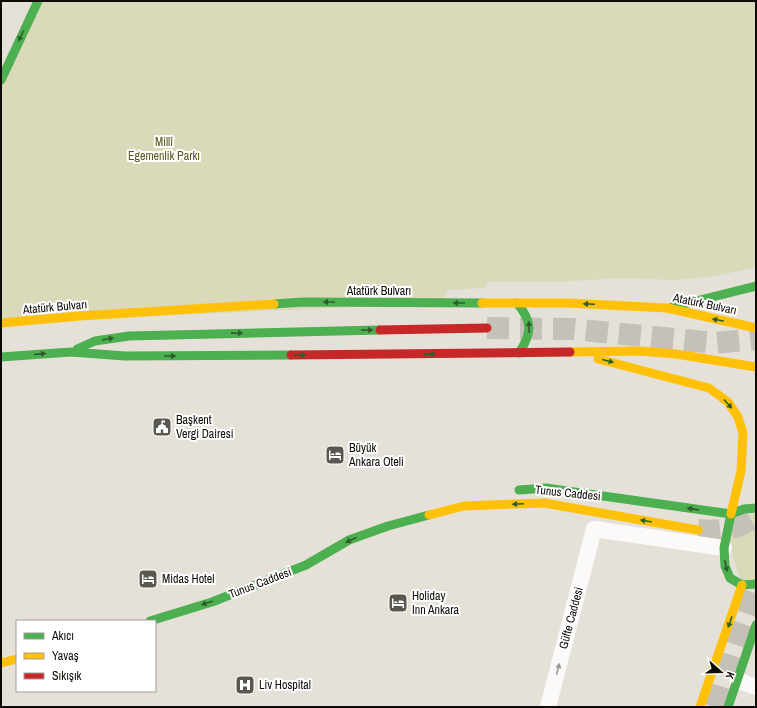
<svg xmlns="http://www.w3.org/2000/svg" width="757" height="708" font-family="'Archivo Narrow',sans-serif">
<rect width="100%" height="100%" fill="#e6e1d8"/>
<path fill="#dadabb" d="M38 1H756V267L717 276 673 280 623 278 557 282H488L486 288 448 290 444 303 1 323V80Z
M756 508V584L742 585 726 534Z"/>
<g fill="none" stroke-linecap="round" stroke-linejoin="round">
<path stroke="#c6c1b8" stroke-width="22" stroke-dasharray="22 11" stroke-linecap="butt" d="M714 707 756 583"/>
<path stroke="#c6c1b8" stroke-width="22" stroke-dasharray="22 11" stroke-linecap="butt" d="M487 328 572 329 715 343 756 339
M698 530C721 532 737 529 756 517"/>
<path stroke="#fbfaf9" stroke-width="16" d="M737 680 756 687
M548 707 594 529 724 548"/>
<path stroke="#4caf50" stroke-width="9" d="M1 80 38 1
M517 303C533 322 532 333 519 353
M274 304 303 302 482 303
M672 307 756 286
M77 349 95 341 129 336 380 330
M1 357 71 352 125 356 291 355
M519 490 546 488 731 514
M731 514 724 548 725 566 730 578 742 585 756 584
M731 514 744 509 756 508
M150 621 212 602 306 565 349 540 388 526 429 515
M728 707 756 625"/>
<path stroke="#ffc107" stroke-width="9" d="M482 303H567L667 308 756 328
M1 323 80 316 274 304
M570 352 640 351 676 354 756 367
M598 359 709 388 728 402 738 417 743 433 741 471 731 514
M429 515 464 506 544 503 698 530
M1 663 17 659
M700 707 742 585"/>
<path stroke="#c62828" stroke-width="9" d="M380 330 487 328
M291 355 570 352"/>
</g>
<defs><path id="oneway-solid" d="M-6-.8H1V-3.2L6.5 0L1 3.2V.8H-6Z"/></defs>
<g fill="#2d5d2b">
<use href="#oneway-solid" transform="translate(21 36) rotate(116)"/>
<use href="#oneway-solid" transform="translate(329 302) rotate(-180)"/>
<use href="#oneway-solid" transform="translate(459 303) rotate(180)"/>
<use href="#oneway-solid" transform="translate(589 304) rotate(-177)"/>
<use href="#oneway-solid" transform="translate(718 320) rotate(-168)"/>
<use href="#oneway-solid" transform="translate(529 327) rotate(-91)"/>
<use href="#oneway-solid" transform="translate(367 330) rotate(-1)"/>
<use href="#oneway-solid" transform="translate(237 333) rotate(-1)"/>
<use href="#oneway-solid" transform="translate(108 339) rotate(-10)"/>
<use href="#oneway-solid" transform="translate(40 354) rotate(-5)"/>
<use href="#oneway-solid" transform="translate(430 354) rotate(-1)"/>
<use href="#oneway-solid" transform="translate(300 355) rotate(-1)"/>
<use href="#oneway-solid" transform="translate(170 356)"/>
<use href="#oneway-solid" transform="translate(608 361) rotate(14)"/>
<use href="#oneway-solid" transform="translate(728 404) rotate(48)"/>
<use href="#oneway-solid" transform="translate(518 504) rotate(178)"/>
<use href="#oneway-solid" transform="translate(693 509) rotate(-172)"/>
<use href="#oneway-solid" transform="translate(646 521) rotate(-170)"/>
<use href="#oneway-solid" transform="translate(351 540) rotate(156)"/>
<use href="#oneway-solid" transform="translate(726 566) rotate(77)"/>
<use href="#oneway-solid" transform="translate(207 603) rotate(162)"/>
<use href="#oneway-solid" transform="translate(730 622) rotate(109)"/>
</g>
<use fill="#9c9a98" href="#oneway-solid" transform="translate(558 669) rotate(-75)"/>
<defs>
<g id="civic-square" transform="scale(1)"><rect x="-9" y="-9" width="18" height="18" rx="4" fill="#5a5650" stroke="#fff"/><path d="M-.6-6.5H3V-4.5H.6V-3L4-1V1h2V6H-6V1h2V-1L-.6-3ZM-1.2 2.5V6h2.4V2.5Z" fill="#fff"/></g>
<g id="hotel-square" transform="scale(1)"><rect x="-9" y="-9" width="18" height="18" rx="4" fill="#5a5650" stroke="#fff"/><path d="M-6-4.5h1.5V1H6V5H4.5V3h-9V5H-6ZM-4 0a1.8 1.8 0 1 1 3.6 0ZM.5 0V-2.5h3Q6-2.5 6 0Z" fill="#fff"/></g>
<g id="hospital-square" transform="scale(1)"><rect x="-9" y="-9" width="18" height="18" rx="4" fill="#5a5650" stroke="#fff"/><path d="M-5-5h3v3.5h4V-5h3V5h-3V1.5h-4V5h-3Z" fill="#fff"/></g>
</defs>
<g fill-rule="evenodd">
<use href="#civic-square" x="162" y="427"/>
<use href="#hotel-square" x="335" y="455"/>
<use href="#hotel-square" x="148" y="579"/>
<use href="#hotel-square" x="398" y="603"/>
<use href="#hospital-square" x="245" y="685"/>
</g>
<g text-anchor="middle" stroke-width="4" stroke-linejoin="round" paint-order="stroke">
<g font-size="12" fill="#55561a" stroke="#fff">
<text x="164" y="146">Millî<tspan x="164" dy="14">Egemenlik Parkı</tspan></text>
</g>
<g font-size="12" fill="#0e0b06" stroke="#fff">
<text x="379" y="295">Atatürk Bulvarı</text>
<text transform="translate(705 304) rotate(12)" y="4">Atatürk Bulvarı</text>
<text transform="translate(55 307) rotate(-5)" y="4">Atatürk Bulvarı</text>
<text transform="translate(568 493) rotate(6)" y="4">Tunus Caddesi</text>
<text transform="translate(260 583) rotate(-21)" y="4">Tunus Caddesi</text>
<text transform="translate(571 618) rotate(-75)" y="4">Güfte Caddesi</text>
</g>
<g font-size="12" fill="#0e0b06" stroke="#fff" text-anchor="start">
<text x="176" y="424">Başkent<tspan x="176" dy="14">Vergi Dairesi</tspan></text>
<text x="349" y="452">Büyük<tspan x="349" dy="14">Ankara Oteli</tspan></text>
<text x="162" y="583">Midas Hotel</text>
<text x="412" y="600">Holiday<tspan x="412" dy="14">Inn Ankara</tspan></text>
<text x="259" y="689">Liv Hospital</text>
</g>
</g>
<rect width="757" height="708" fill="none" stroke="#0e0b06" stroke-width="4"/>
<rect x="16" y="620" width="140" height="72" fill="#ffffff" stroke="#9f9d9b"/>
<rect x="24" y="633" width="20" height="6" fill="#4caf50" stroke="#9f9d9b"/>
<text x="52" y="640" font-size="12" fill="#0e0b06">Akıcı</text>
<rect x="24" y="653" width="20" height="6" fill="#ffc107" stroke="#9f9d9b"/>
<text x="52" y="660" font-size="12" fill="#0e0b06">Yavaş</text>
<rect x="24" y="673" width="20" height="6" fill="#c62828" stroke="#9f9d9b"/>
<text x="52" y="680" font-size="12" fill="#0e0b06">Sıkışık</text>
<g transform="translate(721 672) rotate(110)" stroke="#ffffff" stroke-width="3" paint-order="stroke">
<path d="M0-3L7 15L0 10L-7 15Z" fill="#0e0b06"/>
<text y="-6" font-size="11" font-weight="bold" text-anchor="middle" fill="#0e0b06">K</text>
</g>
</svg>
